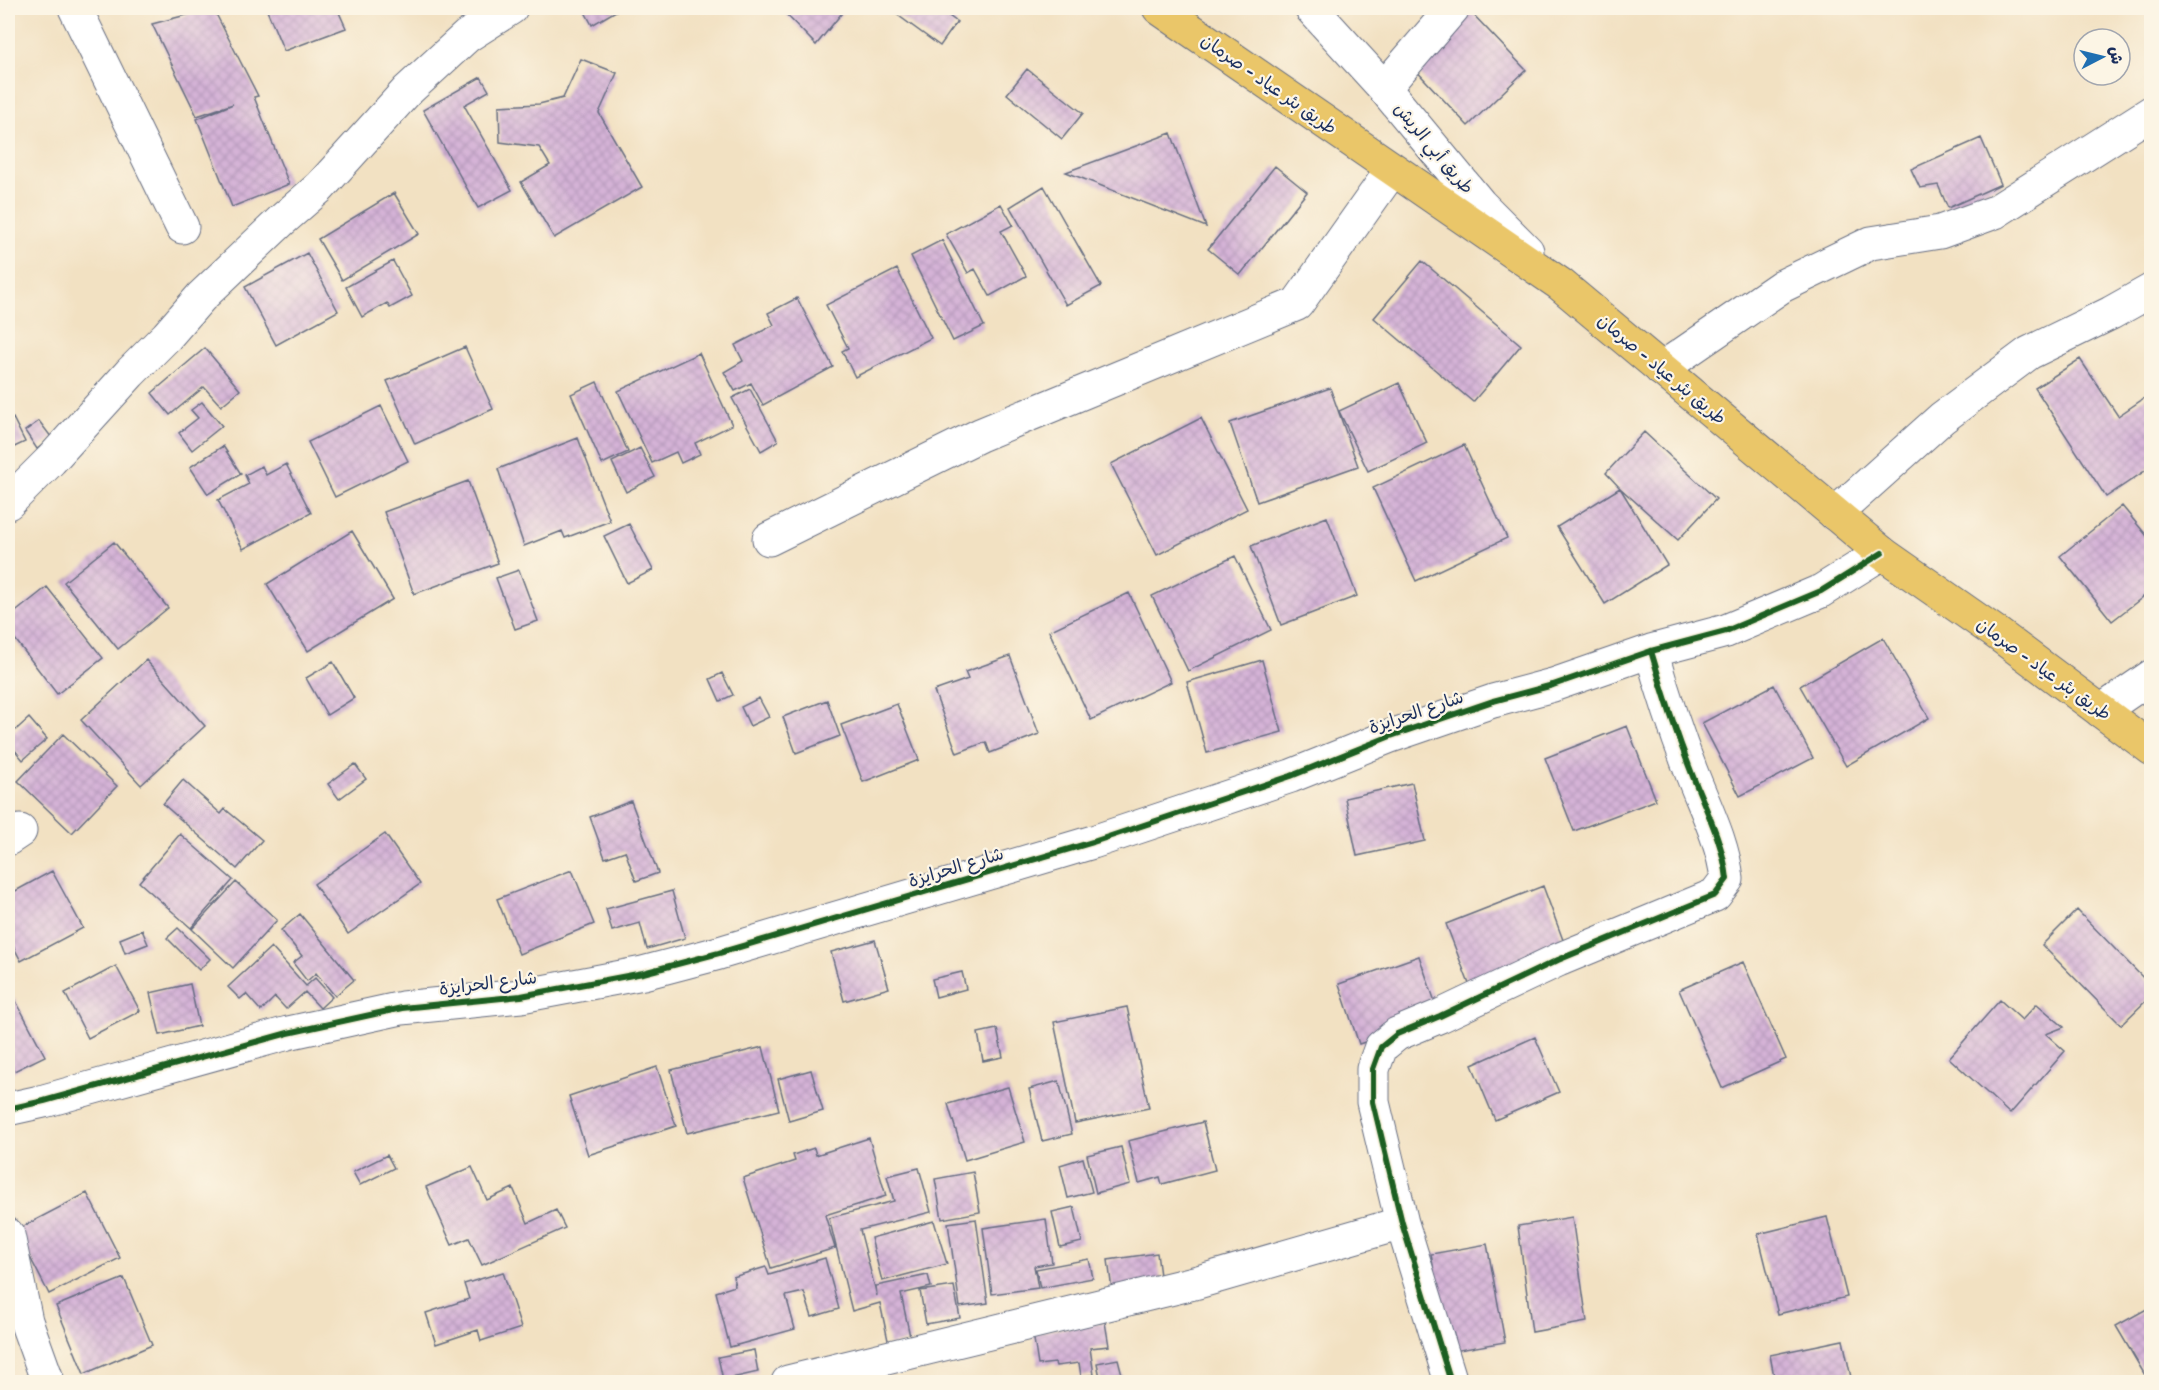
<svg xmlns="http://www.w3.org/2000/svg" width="2159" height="1390" font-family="Sriracha,'Playpen Sans Arabic',sans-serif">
<defs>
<pattern id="building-cross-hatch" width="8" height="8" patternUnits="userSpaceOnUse" patternTransform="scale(1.5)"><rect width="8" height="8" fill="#d5b3d7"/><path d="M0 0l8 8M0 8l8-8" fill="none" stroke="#b69abb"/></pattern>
</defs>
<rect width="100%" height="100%" fill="#fcf5e5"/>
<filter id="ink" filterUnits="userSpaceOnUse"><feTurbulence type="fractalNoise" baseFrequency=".0167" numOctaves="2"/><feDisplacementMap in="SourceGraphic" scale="12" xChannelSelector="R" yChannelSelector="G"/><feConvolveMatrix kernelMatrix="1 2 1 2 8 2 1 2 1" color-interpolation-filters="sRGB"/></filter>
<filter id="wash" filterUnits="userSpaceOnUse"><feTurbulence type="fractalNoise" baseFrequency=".008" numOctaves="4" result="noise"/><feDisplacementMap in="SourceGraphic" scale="24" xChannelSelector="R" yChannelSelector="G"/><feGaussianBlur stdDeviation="1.35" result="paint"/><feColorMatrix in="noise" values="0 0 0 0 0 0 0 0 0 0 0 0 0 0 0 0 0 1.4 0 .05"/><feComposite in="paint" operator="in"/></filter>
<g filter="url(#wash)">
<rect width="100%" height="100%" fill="#f2e1c2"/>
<g id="blocks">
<path fill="url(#building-cross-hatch)" d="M213 8 258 96 254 97 289 184 232 207 197 119 233 104 197 116 152 24Z
M266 8H337L346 28 284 51Z
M583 8H621L592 25Z
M780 8H846L816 45Z
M888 8H938L957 22 940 46Z
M1469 10 1526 70 1468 126 1411 65Z
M581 59 617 73 599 113 642 187 554 238 521 182 550 165 539 147 500 142 499 106 539 104 563 98Z
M1027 69 1083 113 1062 139 1007 94Z
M481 77 489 91 464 105 512 190 478 208 423 110Z
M1171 133 1206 227 1066 172Z
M1981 138 2001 184 1948 208 1938 185 1920 188 1911 169Z
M1275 166 1307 192 1240 275 1208 249Z
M1044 186 1101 286 1066 305 1010 207Z
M394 193 419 234 342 280 318 239Z
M1001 204 1013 225 1001 231 1026 276 990 296 975 269 968 273 946 234Z
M942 240 984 326 953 341 911 256Z
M307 253 338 311 276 345 245 287Z
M393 261 412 296 390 308 387 303 362 317 346 287Z
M1422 261 1521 345 1473 402 1374 318Z
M897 269 931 338 855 377 842 351 848 348 826 305Z
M797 298 833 367 763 405 751 383 735 391 724 372 743 361 735 345 774 325 768 313Z
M465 347 493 409 415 444 387 381Z
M205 348 240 390 221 406 204 387 170 415 152 393Z
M699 353 732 425 695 443 700 454 681 463 676 452 652 463 618 391Z
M2080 359 2118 416 2152 393V466L2106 497 2035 388Z
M597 382 628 452 602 464 571 394Z
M1399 383 1427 443 1368 471 1339 411Z
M1330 388 1358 466 1257 502 1230 423Z
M750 389 778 441 761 451 732 398Z
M202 402 222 426 192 450 179 433 198 418 191 410Z
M381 406 408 461 335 497 308 442Z
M8 413 11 419 13 418 25 442 8 450Z
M1201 418 1247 509 1157 555 1111 464Z
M39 421 52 438 37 449 25 431Z
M1644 432 1716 499 1678 540 1620 488 1667 565 1605 604 1557 527 1620 488 1606 473Z
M578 438 610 521 565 538 562 531 524 546 498 469Z
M1464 445 1507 538 1416 581 1373 488Z
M223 446 241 474 208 494 190 467Z
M640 448 655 477 626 492 612 462Z
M286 464 311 513 243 549 218 500 249 484 245 475 262 466 266 475Z
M468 481 498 563 414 594 384 512Z
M2122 506 2152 542V590L2112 621 2060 556Z
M1327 517 1357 596 1281 625 1251 546Z
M629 524 653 570 627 583 604 536Z
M352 531 393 599 308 651 267 584Z
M114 542 168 608 118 649 64 582Z
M1235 556 1271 630 1188 671 1152 596Z
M519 570 538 621 515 629 496 578Z
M47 587 103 658 57 694 8 630V618Z
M1129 593 1171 682 1091 720 1049 631Z
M1883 638 1929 718 1846 766 1800 686Z
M1010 656 1039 734 990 753 986 742 957 753 934 691 968 679 965 672Z
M146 660 205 726 141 785 81 720Z
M1262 660 1282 732 1207 753 1187 682Z
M333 662 354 698 327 715 306 678Z
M722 673 733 695 720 701 710 679Z
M1774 685 1813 758 1740 796 1702 723Z
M759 698 769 717 750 726 741 707Z
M827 700 840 736 796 753 783 717Z
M897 704 919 760 863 782 841 725Z
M29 718 47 739 23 760 8 742V737Z
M1627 726 1656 800 1574 831 1545 758Z
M63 734 117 786 72 833 18 781Z
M355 764 366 779 339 799 328 784Z
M183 780 221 814 225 809 262 840 237 869 163 804Z
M1412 783 1425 841 1357 856 1345 798Z
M631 801 658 873 636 881 625 851 605 858 590 817Z
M180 834 233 880 191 928 139 882Z
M385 834 420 884 348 934 314 884Z
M572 870 594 924 519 954 497 899Z
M52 871 83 928 21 961 8 936V895Z
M236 882 277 920 233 968 192 929Z
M1543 886 1566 948 1469 984 1446 924Z
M672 891 685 938 647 949 640 923 612 931 606 909Z
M2077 910 2152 987V995L2121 1025 2042 945Z
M300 914 354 980 335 996 316 973 307 981 293 963 302 956 281 930Z
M178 928 210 959 199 970 167 938Z
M142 930 148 944 125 953 120 939Z
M875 940 889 988 844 1001 831 952Z
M271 947 306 986 315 978 332 997 320 1008 305 992 286 1009 275 997 261 1011 246 994 240 999 228 987Z
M1419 956 1440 1016 1359 1044 1339 984Z
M1743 962 1786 1059 1722 1088 1679 990Z
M116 966 140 1011 88 1038 65 993Z
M962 972 966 989 936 997 932 979Z
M190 984 199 1026 160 1035 150 993Z
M15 999 45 1056 8 1074V1002Z
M2000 1000 2022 1020 2037 1004 2064 1027 2046 1034 2065 1051 2010 1114 1949 1058Z
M1127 1007 1149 1108 1075 1123 1054 1022Z
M997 1029 1003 1057 983 1061 978 1033Z
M1535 1037 1559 1092 1495 1120 1472 1065Z
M763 1047 779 1110 687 1133 671 1070Z
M657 1067 676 1126 588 1155 569 1096Z
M811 1070 823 1111 789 1121 778 1079Z
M1059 1081 1072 1134 1042 1141 1029 1089Z
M1008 1087 1025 1142 965 1160 948 1104Z
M1203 1122 1215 1170 1162 1184 1160 1177 1139 1183 1128 1141Z
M869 1138 886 1196 825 1215 835 1248 771 1268 743 1178 795 1161 793 1155 814 1148 816 1155Z
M1121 1147 1130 1184 1096 1193 1087 1155Z
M387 1155 394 1168 360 1185 353 1172Z
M1083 1158 1092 1192 1068 1198 1060 1165Z
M472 1167 487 1200 513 1188 528 1223 556 1210 565 1228 482 1265 469 1238 452 1245 426 1187Z
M919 1168 931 1212 860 1230 877 1296 876 1286 928 1275 931 1287 901 1294 911 1341 889 1345 880 1303 852 1311 829 1218 894 1201 887 1176Z
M973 1172 980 1212 942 1219 935 1179Z
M87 1193 120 1258 49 1294 16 1230Z
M1074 1207 1082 1242 1060 1247 1052 1212Z
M1572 1217 1587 1322 1532 1332 1518 1226Z
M1827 1217 1847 1297 1778 1314 1758 1234Z
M976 1219 988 1303 960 1307 948 1223Z
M1046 1219 1052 1263 1034 1266 1038 1288 992 1294 983 1228Z
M934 1221 947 1264 882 1281 871 1238Z
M1487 1244 1505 1342 1448 1352 1431 1254Z
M1157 1253 1161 1283 1112 1290 1108 1260Z
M825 1258 839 1309 812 1317 804 1292 786 1296 795 1329 730 1347 716 1292 735 1286 733 1277 766 1267 769 1275Z
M1089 1259 1093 1278 1040 1288 1036 1269Z
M503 1272 521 1328 481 1341 478 1330 436 1344 426 1313 469 1299 464 1284Z
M124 1278 152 1345 84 1374 56 1306Z
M954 1286 960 1318 926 1324 920 1291Z
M2152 1306V1382H2149L2116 1326Z
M1105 1322 1109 1346 1090 1348 1094 1375 1081 1376 1079 1363 1056 1366 1055 1363 1038 1365 1033 1333Z
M1843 1340 1852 1382H1775L1770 1355Z
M754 1350 758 1372 723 1380 718 1357Z
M1118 1359 1124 1382H1101L1097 1363Z
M1076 1378 1077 1382H1055V1381Z"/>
</g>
</g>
<g filter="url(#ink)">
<use href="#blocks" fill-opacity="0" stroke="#666d81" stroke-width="1.5"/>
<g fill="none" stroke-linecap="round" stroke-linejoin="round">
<g stroke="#666d81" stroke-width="35">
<path id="minor" d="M75 8 182 227
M1311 8 1384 88 1480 204 1527 251
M1384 88 1453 8
M1661 369 1782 286 1871 243 1940 232 1995 212 2152 112
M8 503 51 460 130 373 167 336 201 297 281 221 320 187 407 91 467 36 511 8
M1835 514 1942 418 2029 353 2111 313 2152 290
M769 539 980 435 1297 304 1392 170
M2101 711 2152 676
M8 839 20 831
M8 1109 44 1101 288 1033 402 1008 521 996 643 973 719 953 1093 842 1291 776 1388 737 1493 701 1553 685 1651 651 1726 631 1821 591 1882 553
M8 1235 26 1321 48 1382
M788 1382 1198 1282 1402 1223
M1451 1382 1402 1223 1373 1102V1069L1381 1047 1397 1034 1440 1016 1558 960 1715 895 1727 879C1723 842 1705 808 1692 774 1676 733 1663 693 1651 651"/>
</g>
<g stroke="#666d81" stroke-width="35">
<path id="highway" d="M1159 8 1560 284 1882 553 1995 632 2152 749"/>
</g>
<use href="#minor" stroke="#fff" stroke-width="33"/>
<use href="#highway" stroke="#eac669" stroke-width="33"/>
<g stroke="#fcf5e5" stroke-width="10">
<path id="cycleway" d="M8 1109 44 1101 288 1033 402 1008 521 996 643 973 719 953 1093 842 1291 776 1388 737 1493 701 1553 685 1651 651 1726 631 1821 591 1882 553
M1451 1382 1402 1223 1373 1102V1069L1381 1047 1397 1034 1440 1016 1558 960 1715 895 1727 879C1723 842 1705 808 1692 774 1676 733 1663 693 1651 651"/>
</g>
<use href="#cycleway" stroke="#1b5e20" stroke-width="6"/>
</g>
</g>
<g text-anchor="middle" stroke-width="4.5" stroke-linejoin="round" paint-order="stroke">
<g font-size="18" fill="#1b2f5e" stroke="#fcf5e5">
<text transform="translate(1269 84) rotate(35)" y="6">طريق بئر عياد - صرمان</text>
<text transform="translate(1434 148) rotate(50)" y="6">طريق أبي الريش</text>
<text transform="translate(1662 369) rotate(40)" y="6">طريق بئر عياد - صرمان</text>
<text transform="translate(2044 669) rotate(36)" y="6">طريق بئر عياد - صرمان</text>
<text transform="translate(1416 712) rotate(-19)" y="6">شارع الحرايزة</text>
<text transform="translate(956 867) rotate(-17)" y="6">شارع الحرايزة</text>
<text transform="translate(488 983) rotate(-7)" y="6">شارع الحرايزة</text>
</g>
</g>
<rect width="2159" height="1390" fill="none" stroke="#fcf5e5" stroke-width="30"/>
<g transform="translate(2102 57) rotate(83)"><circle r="28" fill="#fcf5e5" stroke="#a2a6af" stroke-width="1.5"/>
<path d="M0-4.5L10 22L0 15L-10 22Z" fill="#1f6fb2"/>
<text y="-9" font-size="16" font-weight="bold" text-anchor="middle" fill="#1b2f5e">ش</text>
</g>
</svg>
